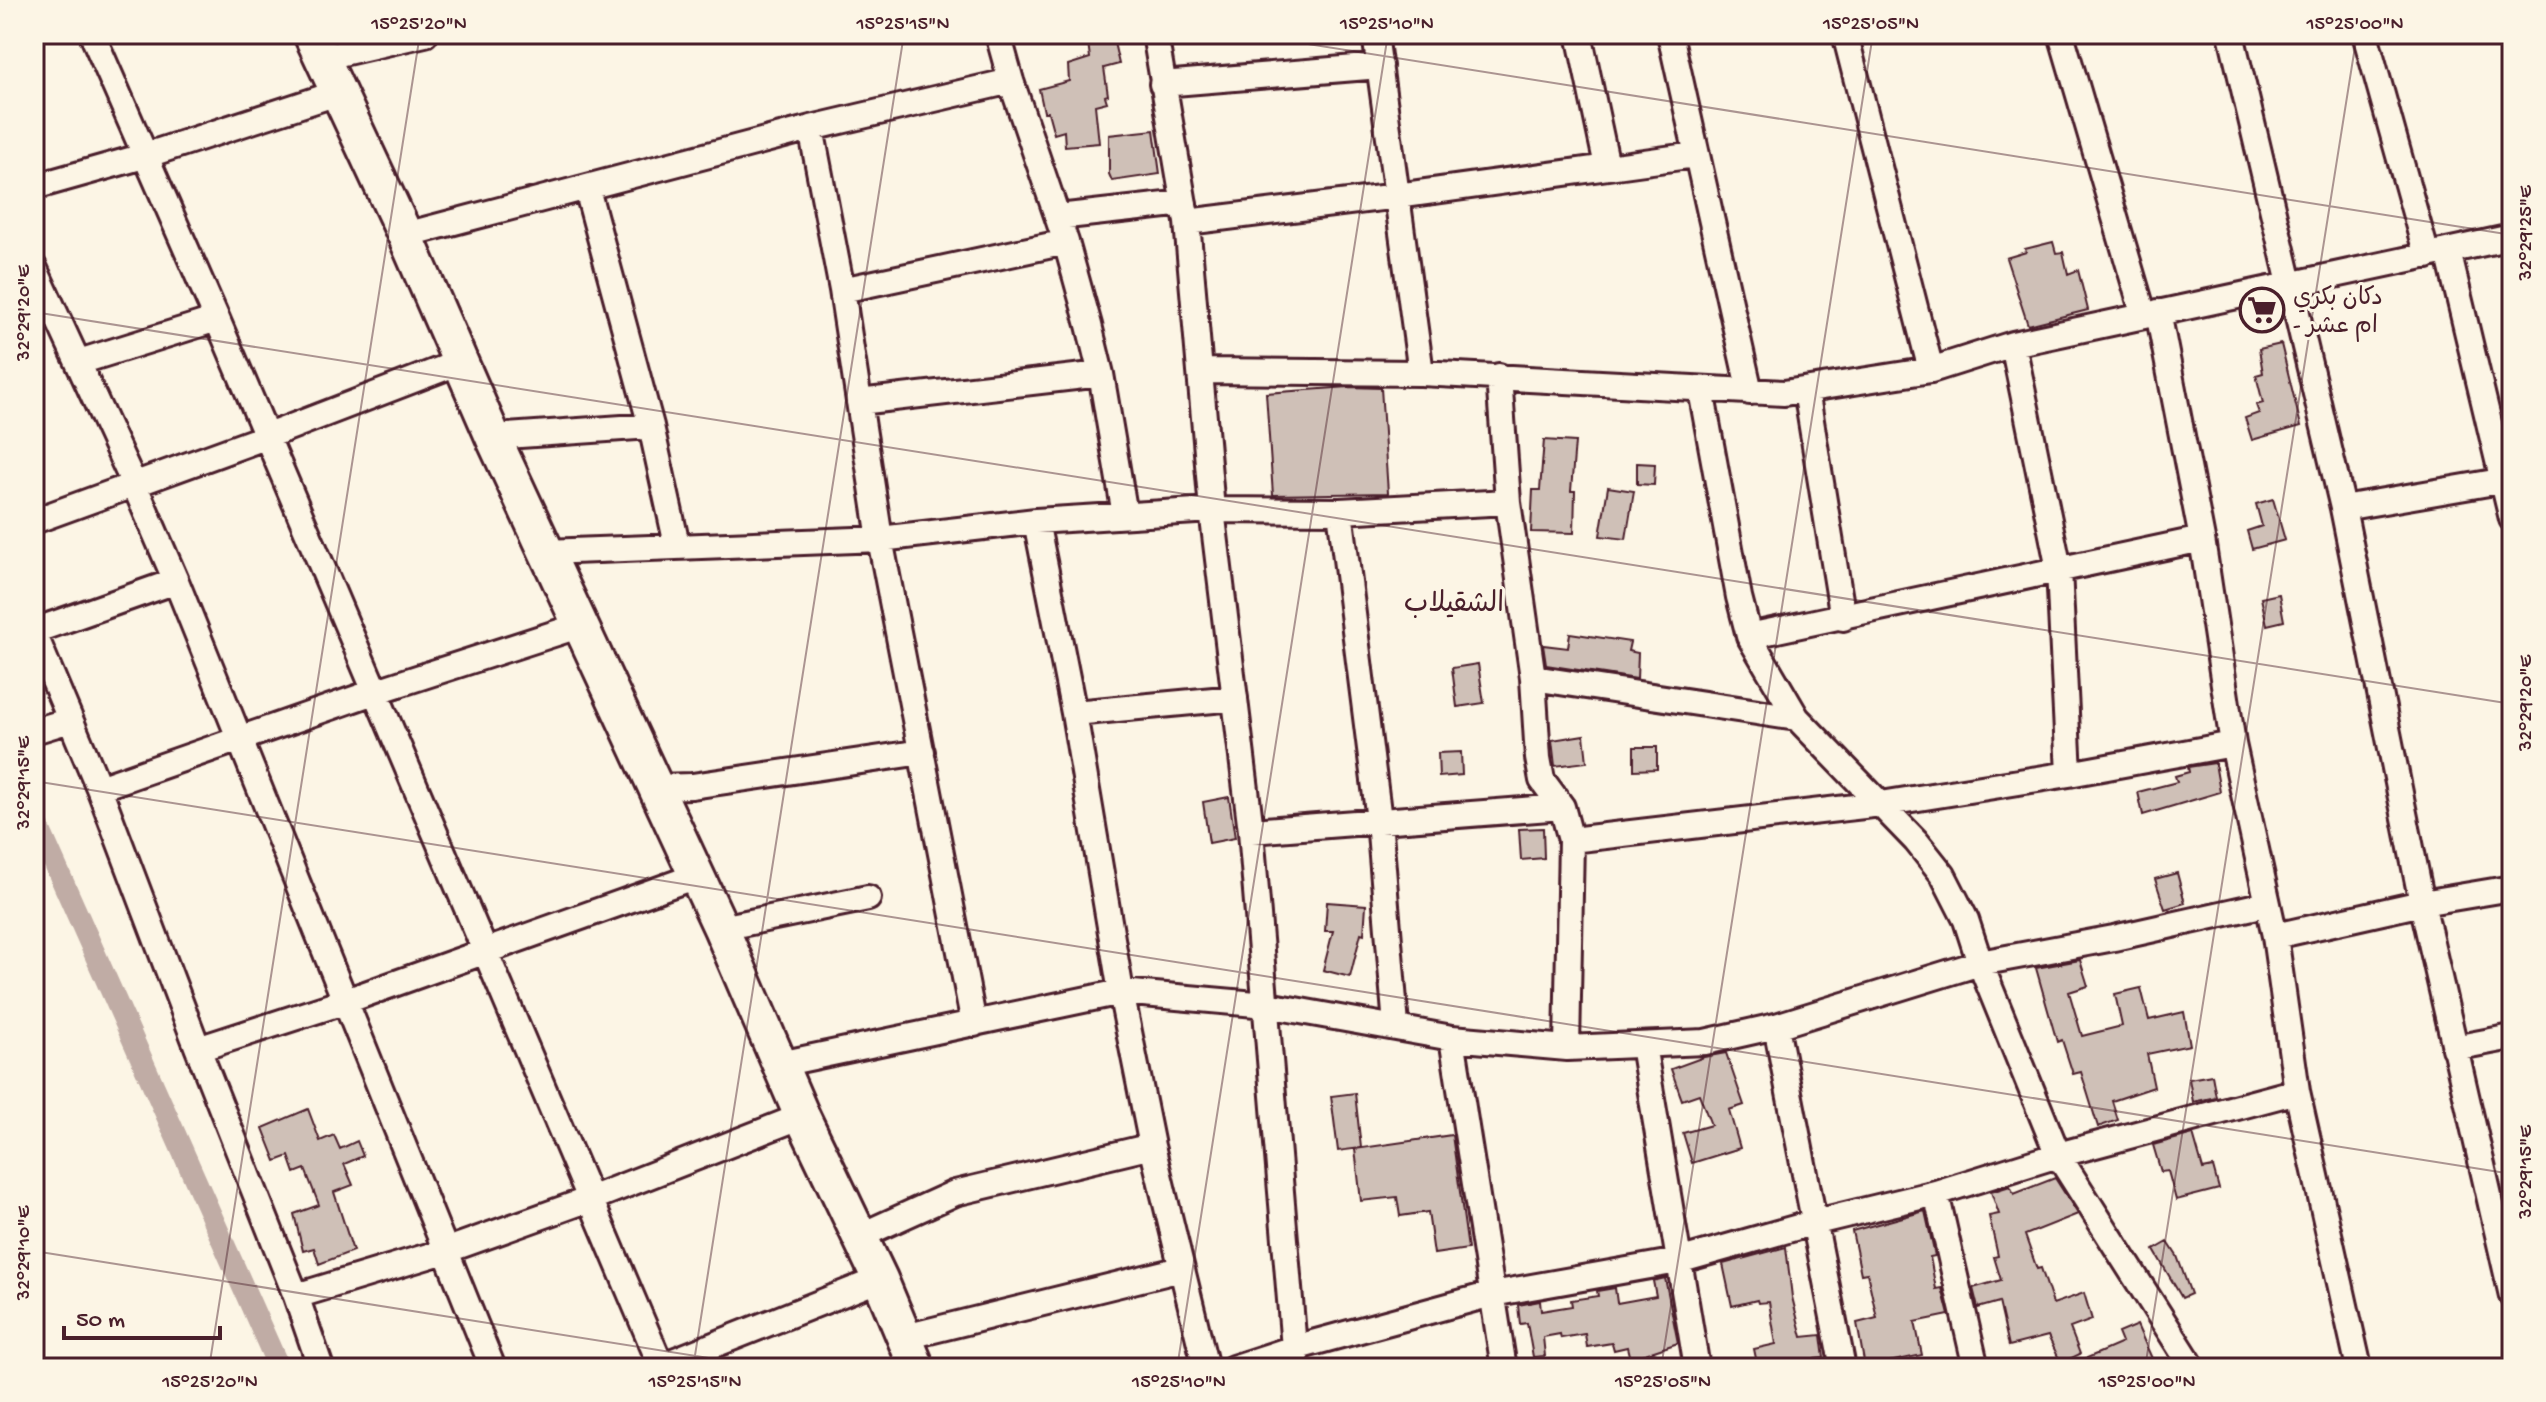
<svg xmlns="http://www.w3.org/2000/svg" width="2546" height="1402" font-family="'Gochi Hand','Playpen Sans Arabic',sans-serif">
<rect width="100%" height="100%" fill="#fcf5e5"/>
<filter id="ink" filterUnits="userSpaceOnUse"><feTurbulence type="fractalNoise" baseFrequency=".0125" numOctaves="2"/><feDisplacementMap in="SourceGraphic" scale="16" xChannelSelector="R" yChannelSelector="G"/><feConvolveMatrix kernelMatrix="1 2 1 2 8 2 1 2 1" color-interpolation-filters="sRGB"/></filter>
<g filter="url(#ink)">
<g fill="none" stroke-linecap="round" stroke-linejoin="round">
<path stroke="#c0aca5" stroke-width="22" d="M34 817 279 1368"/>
</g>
<path fill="#cfc0b7" stroke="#4a1f2b" stroke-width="2" d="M1087 34H1112L1119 64 1104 68 1108 95 1105 96 1107 102 1095 105 1099 143 1065 146 1064 131 1054 134 1048 112H1044L1039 89 1069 81 1068 65 1090 58Z
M1154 130 1160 174 1112 181 1109 174V135Z
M2053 242 2056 253 2063 252 2068 274 2078 270 2088 310 2028 325 2006 258 2026 252 2025 249Z
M2281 344 2301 426 2252 440 2245 418 2259 413 2256 405 2263 403 2256 375 2263 373 2259 349Z
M1349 387 1381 388 1388 493 1273 495 1266 393Z
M1544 440 1575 442 1571 491H1575L1574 533 1531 532 1533 490H1540Z
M1637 463 1655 464 1654 485 1637 484Z
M1608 487 1634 491 1626 539 1600 536Z
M2273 499 2285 540 2252 549 2247 531 2262 526 2256 504Z
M2279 594 2284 621 2267 625 2261 598Z
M1570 633 1630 642 1628 651 1638 653 1637 679 1546 665 1543 645 1568 648Z
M1478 664 1484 703 1457 707 1452 668Z
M1584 735 1587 762 1555 766 1552 740Z
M1634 747H1657V769L1634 770Z
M1461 752 1462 775 1439 777 1438 753Z
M2215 763 2220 792 2143 815 2138 792 2177 782 2175 776 2189 772 2188 767Z
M1229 797 1235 838 1209 843 1203 802Z
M1543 828 1544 858 1521 860 1519 829Z
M2177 873 2185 903 2165 909 2155 879Z
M1327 902 1366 905 1364 934 1361 933 1350 977 1323 970 1333 931H1325Z
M2080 960 2088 986 2069 992 2082 1036 2122 1026 2115 994 2141 988 2149 1020 2184 1012 2190 1045 2147 1054 2154 1087 2112 1101 2118 1120 2098 1127 2081 1072 2073 1074 2062 1040 2057 1042 2036 968Z
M1726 1053 1744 1105 1729 1110 1740 1148 1692 1163 1683 1133 1711 1125 1699 1094 1682 1100 1671 1069 1704 1057Z
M2212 1075 2216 1097 2193 1102 2189 1079Z
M1355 1093 1361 1148 1338 1151 1331 1096Z
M308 1109 320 1141 334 1135 340 1149 357 1141 363 1156 344 1164 353 1185 334 1192 353 1251 319 1264 314 1248 303 1251 294 1214 319 1205 305 1169 295 1173 289 1156 276 1161 263 1128Z
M2193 1134 2203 1169 2213 1167 2219 1189 2176 1200 2168 1171 2161 1172 2153 1145Z
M1452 1135 1468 1249 1434 1254 1428 1212 1400 1216 1397 1197 1361 1201 1355 1149Z
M2055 1178 2078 1214 2025 1235 2037 1269 2041 1268 2053 1304 2084 1293 2092 1320 2070 1328 2080 1354 2061 1363 2048 1336 2009 1346 1999 1302 1978 1308 1973 1288 2001 1280 1994 1257 1998 1256 1989 1216 1999 1214 1991 1192 2010 1186 2014 1194Z
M1925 1211 1935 1256 1930 1257 1936 1289 1942 1288 1949 1315 1915 1322 1922 1355 1865 1367 1857 1323 1877 1318 1867 1273 1861 1274 1852 1231Z
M2168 1242 2177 1256 2191 1294 2182 1298 2154 1250Z
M1786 1247 1792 1297 1802 1337 1821 1335 1824 1358 1815 1359 1816 1366 1788 1368 1787 1365 1758 1368 1754 1349 1776 1344 1769 1302 1758 1303 1757 1300 1732 1306 1723 1264Z
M1665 1278 1678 1343 1630 1359 1627 1347 1614 1350 1612 1343 1587 1347 1585 1334 1561 1338 1560 1334 1543 1337 1545 1356 1533 1357 1527 1323 1520 1324 1518 1305 1540 1301 1541 1311 1572 1306 1571 1300 1598 1296 1597 1291 1615 1288 1617 1303 1656 1296 1653 1281Z
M2137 1325 2154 1363 2144 1368H2064L2122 1343 2118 1333Z"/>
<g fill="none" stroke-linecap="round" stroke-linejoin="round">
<g stroke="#4a1f2b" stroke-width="30">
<path id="street" d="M92 34 217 319 662 1368
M998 34 1011 81 1066 242 1089 325 1101 374 1125 515
M1155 34 1187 222 1212 510 1251 831 1294 1348 1298 1368
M1375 34 1421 373
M1579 34 1607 166
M1670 34 1750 392
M1845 34 1931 370
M2061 34 2144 316 2512 237
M2231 34 2343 508 2422 903 2512 1296
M2365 34 2427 256
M321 58 425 34
M1162 84 1380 66
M811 128 842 290 880 539 974 1024
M34 187 144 156 337 93
M587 189 651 426 677 545
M1058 217 1184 203
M1187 222 1397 196 1695 155
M405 235 811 128 1011 81
M2448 251 2512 519
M34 267 134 484 176 581 493 1368
M842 290 1066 242
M2158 312 2202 539 2233 744 2275 936 2297 1091 2359 1368
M2013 344 2059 569 2069 774
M79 362 217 319
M1200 371 1421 373 1784 393 1931 370 2013 344 2144 316
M1499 376 1508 502 1533 678 1538 758 1542 780 1562 807 1571 840 1567 1048
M1701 390 1739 597 1749 636 1797 718 1916 841 1943 875 1966 920 1980 963 2058 1155 2193 1368
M1806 390 1843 618
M859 402 1101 374
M493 437 651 426
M2343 508 2512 479
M1340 511 1379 820 1396 1026
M34 521 265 437 460 362
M1036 521 1074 713 1121 992 1152 1146 1206 1368
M546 552 880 539 1036 521 1212 510 1340 511 1508 502
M34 631 176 581
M34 633 99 788 198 1049 296 1296 321 1368
M1749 636 2202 539
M1533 678 1797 718
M1074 713 1235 698
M34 731 70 720
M655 787 692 786 922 752
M99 788 374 692 581 625
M1251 831 1562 807
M1571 840 1881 804 2069 774 2233 744
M721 928 868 898
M2275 936 2422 903 2512 888
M1776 1026 1843 1368
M1452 1038 1504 1368
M1643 1045 1697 1368
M2454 1048 2512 1037
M198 1049 346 1001 696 876
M780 1064 1121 992 1267 1005 1452 1038 1510 1043 1567 1048 1705 1042 1776 1026 1980 963 2114 938 2266 904
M1936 1193 1976 1368
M860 1236 955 1193 1152 1146
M296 1296 445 1251 590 1199 802 1116
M905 1337 1181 1269
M661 1366 880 1279
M1233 1368 1294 1348 1492 1294 1678 1261 1816 1222 1936 1193 2058 1155 2297 1091"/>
</g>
<g stroke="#4a1f2b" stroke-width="40">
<path id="secondary" d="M311 34 405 235 493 437 721 928 802 1116 880 1279 917 1368"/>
</g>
<use href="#street" stroke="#fcf5e5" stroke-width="24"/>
<use href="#secondary" stroke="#fcf5e5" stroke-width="34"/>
</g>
</g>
<path fill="none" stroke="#4a1f2b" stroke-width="2" stroke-opacity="0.45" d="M1245 34 2512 235M34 312 2512 704M34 781 2512 1174M34 1251 772 1368M209 1368 420 34M693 1368 904 34M1177 1368 1388 34M1661 1368 1873 34M2145 1368 2357 34"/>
<defs>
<g id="supermarket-ring" transform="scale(2.3)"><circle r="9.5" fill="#fcf5e5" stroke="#4a1f2b" stroke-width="1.5"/><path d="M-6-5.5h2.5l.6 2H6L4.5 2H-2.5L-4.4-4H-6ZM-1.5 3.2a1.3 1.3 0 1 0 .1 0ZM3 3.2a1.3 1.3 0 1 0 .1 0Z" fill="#4a1f2b"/></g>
</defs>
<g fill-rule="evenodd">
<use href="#supermarket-ring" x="2262" y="310"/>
</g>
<g text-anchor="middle" stroke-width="6" stroke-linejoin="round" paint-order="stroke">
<g font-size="24" fill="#4a1f2b" stroke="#fcf5e5" text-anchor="start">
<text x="2293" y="304">دكان بكري<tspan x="2293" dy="28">- ام عشر</tspan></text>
</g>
<g font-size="28" fill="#4a1f2b" stroke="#fcf5e5">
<text x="1454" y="611">الشقيلاب</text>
</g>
</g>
<rect width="2546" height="1402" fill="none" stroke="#fcf5e5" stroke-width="88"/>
<path d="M64 1326v12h156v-12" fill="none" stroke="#4a1f2b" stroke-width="4"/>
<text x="76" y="1326" font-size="24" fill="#4a1f2b" stroke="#fcf5e5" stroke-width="6" paint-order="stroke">50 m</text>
<rect x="44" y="44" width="2458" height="1314" fill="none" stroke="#4a1f2b" stroke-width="3"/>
<g font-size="20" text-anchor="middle" fill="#4a1f2b">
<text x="419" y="29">15°25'20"N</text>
<text x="903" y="29">15°25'15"N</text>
<text x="1387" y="29">15°25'10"N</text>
<text x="1871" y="29">15°25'05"N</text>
<text x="2355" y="29">15°25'00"N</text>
<text transform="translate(2524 233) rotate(-90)" y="7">32°29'25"E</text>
<text transform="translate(22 313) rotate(-90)" y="7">32°29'20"E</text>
<text transform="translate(2524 703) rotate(-90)" y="7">32°29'20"E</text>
<text transform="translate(22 783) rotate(-90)" y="7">32°29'15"E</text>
<text transform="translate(2524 1172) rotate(-90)" y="7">32°29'15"E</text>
<text transform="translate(22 1253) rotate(-90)" y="7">32°29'10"E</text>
<text x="210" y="1387">15°25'20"N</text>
<text x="695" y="1387">15°25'15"N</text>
<text x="1179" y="1387">15°25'10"N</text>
<text x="1663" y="1387">15°25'05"N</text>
<text x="2147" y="1387">15°25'00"N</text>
</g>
</svg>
